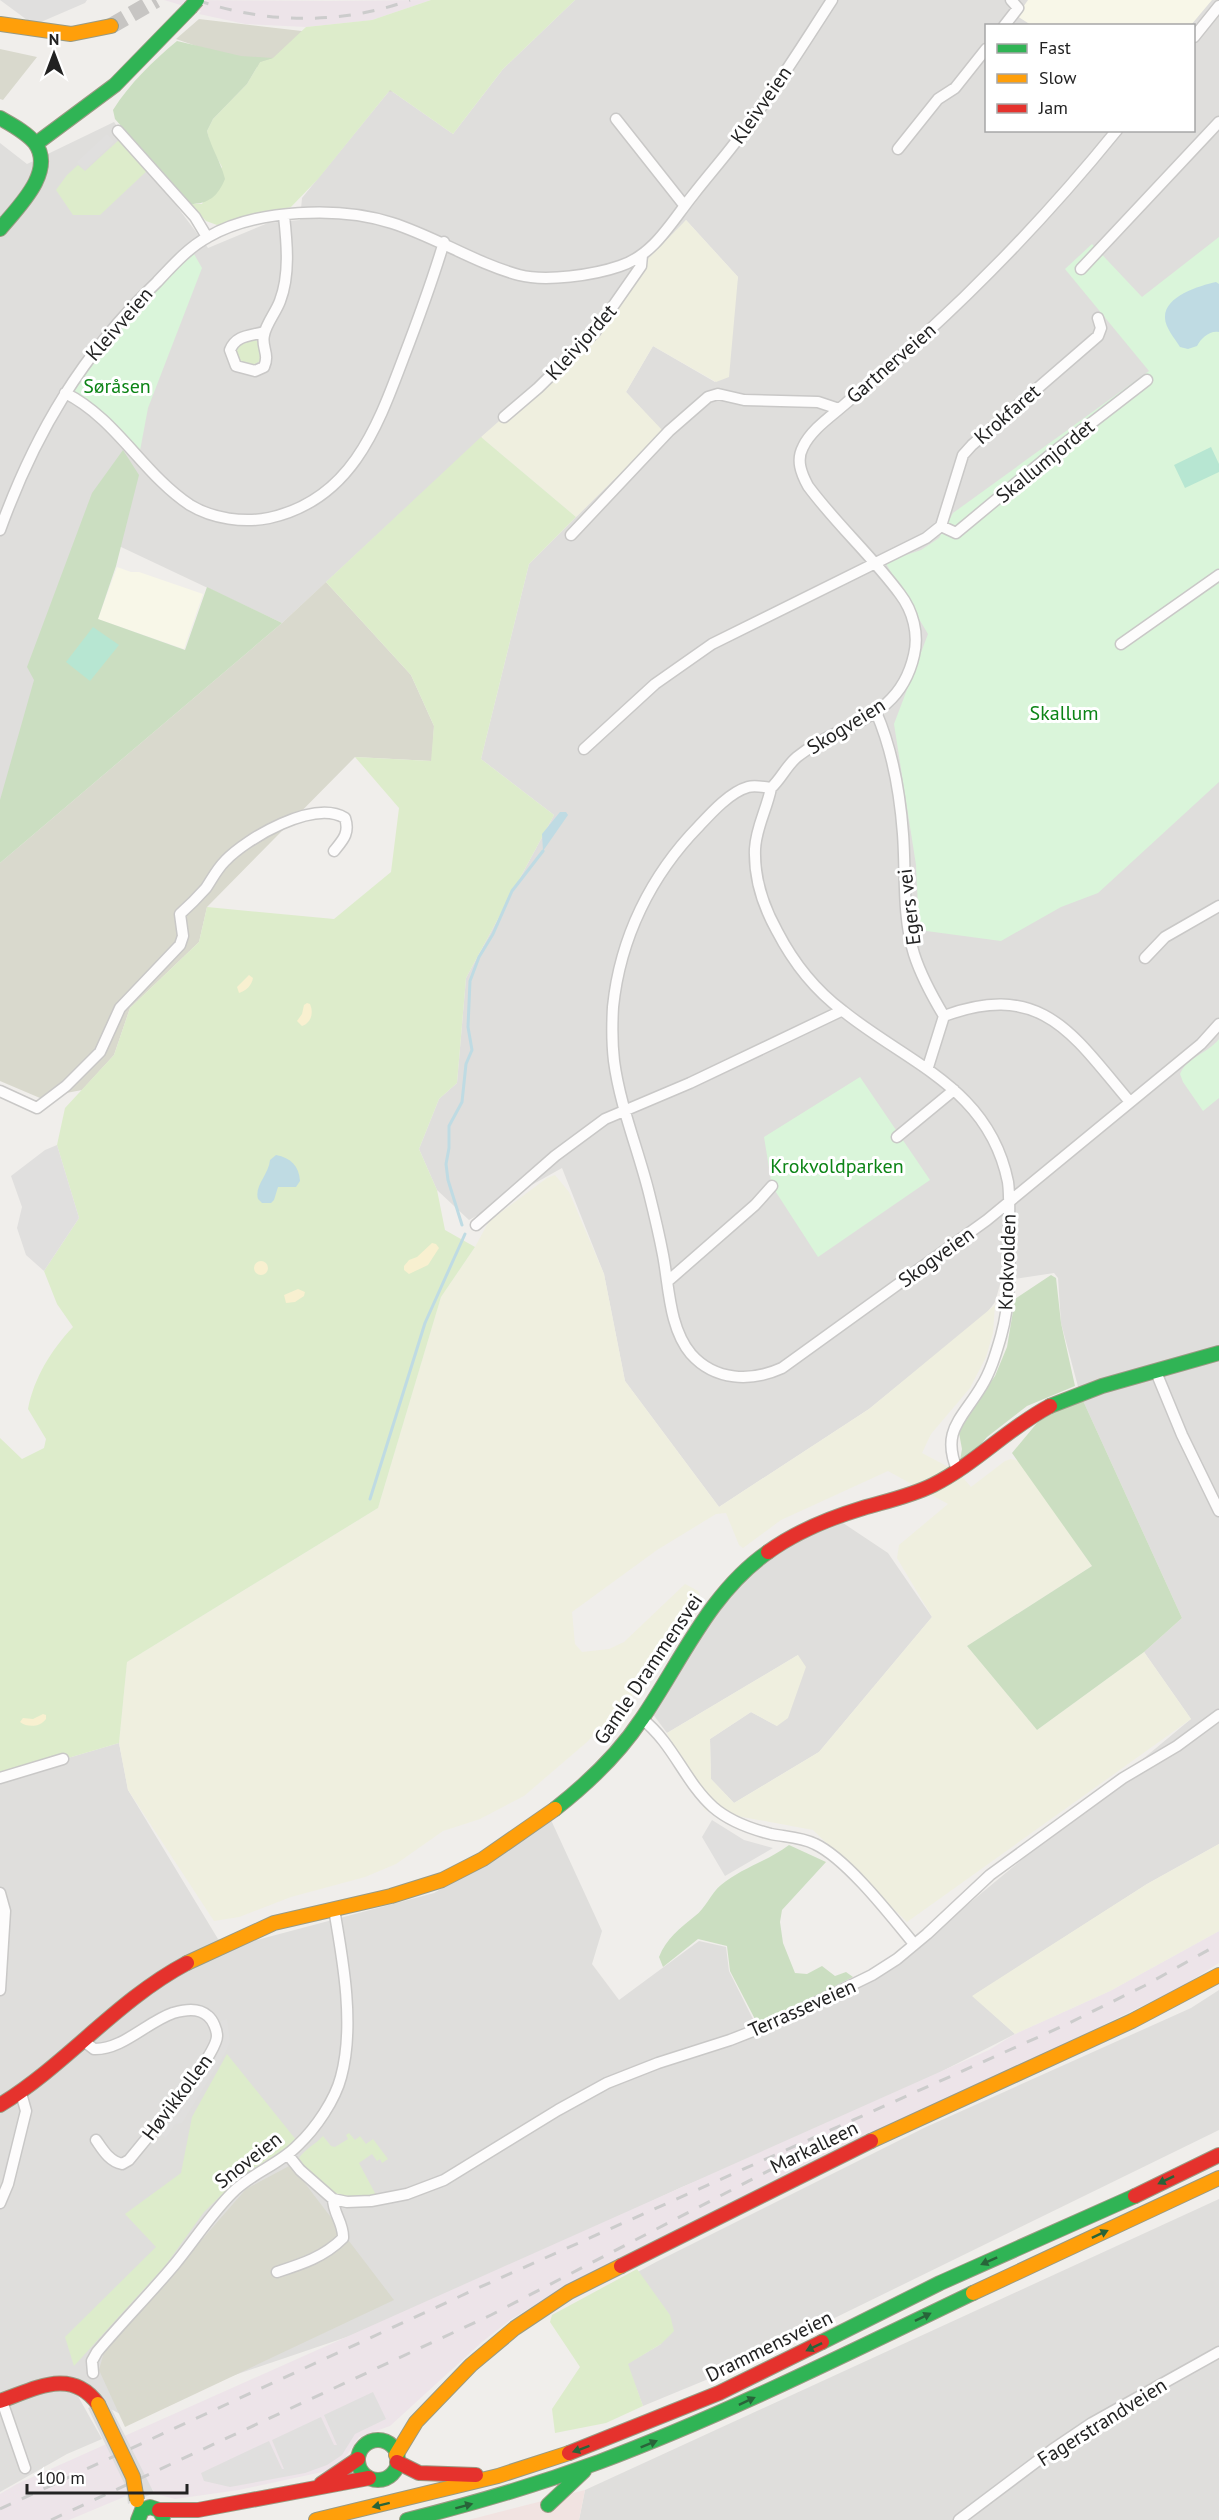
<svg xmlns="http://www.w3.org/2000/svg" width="1219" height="2520" font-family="'PT Sans',sans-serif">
<rect width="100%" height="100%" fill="#f0eeeb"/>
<path fill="#dfdedc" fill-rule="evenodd" d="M575 0H1219V1844L1147 1884 973 1996 1015 2034 860 2113 682 2187 391 2322 120 2414 74 2389 102 2439 67 2454 0 2492V1778L119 1743 128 1790 218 1939 230 1947 434 1893 510 1848 551 1820 602 1931 592 1964 619 2000 699 1941 726 1947 729 1971 761 2035 851 1993 915 1952 942 1926 1191 1719 1144 1652 1182 1618 1080 1394 1061 1323 1058 1278 1054 1273 1001 1281 995 1302 986 1314 869 1409 719 1507 625 1381 604 1274 562 1168 469 1220 437 1190 419 1149 439 1099 457 1083 466 978 554 815 481 759 529 564 662 431 626 392 653 346 715 382 738 277 686 220 610 314 504 417 282 623 102 538 0 856V143L27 164 114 122 208 248 268 223 300 220 302 198 390 90 453 134 503 69ZM986 26H1194V130H986Z
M843 1523 888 1553 932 1617 819 1752 734 1803 711 1779 710 1739 751 1712 777 1726 798 1655 667 1733 652 1713 703 1628 745 1576 800 1540Z
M1219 1990V2130L718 2375 643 2406 627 2364 661 2344 555 2317 656 2262 926 2127 1191 2008Z
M1219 2199V2520H579L585 2490Z"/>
<path fill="#f1e3e1" d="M585 2490 579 2520H468Z"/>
<path fill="#ede4e9" d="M164 0 329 1 431 0 372 20 306 27 245 24 199 14 201 11Z
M1219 1931V1963L1181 1987 558 2291 510 2320 482 2342 390 2426 359 2437 343 2461 327 2471 239 2490 175 2499 156 2494 150 2486 69 2520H0V2494L17 2484 989 2050 1015 2034 1110 1991Z"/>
<path fill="#f8f7e8" d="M1028 0H1212L1191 25H1031L1017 16Z
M117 567 131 572H139L203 594 184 649 98 619Z"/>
<path fill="#d9d9cd" d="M199 19 319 33 412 91 332 93 176 39Z
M0 49 37 57 3 100 0 99Z
M326 582 411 675 434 726 432 761 355 757 207 907 199 942 130 1008 114 1055 82 1090 40 1098 0 1081V863L282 623Z
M291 2165 394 2300 125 2427 99 2370 104 2352 246 2189Z"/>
<path fill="#efefdf" d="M686 220 738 277 729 377 716 382 653 346 626 392 663 431 576 517 481 437 573 356 641 266Z
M555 1175 569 1192 604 1274 625 1381 719 1507 869 1409 995 1305 993 1333 986 1357 970 1388 931 1434 922 1453 958 1472 971 1487 1005 1461 1011 1459 1019 1461 1092 1566 967 1646 1037 1730 1144 1652 1191 1719 907 1922 813 1830 705 1810 667 1733 798 1655 806 1667 788 1718 777 1726 751 1712 710 1739 711 1779 734 1803 819 1752 932 1617 897 1558 899 1545 948 1504 888 1471 781 1520 743 1548 739 1545 726 1513 716 1514 657 1550 572 1612 575 1644 582 1652 609 1649 624 1642 685 1584 698 1591 701 1599 647 1680 587 1742 524 1796 480 1819 443 1831 396 1864 365 1877 291 1897 239 1917 214 1921 128 1790 119 1743 127 1662 378 1508 441 1297 475 1247 489 1221 547 1178Z
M1219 1844V1931L1110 1991 1015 2034 972 1996 1147 1884Z"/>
<path fill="#ddeccb" d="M431 0H575L503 69 453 134 390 90 318 179 291 207 217 225 206 221 190 204H202L222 167 211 147 207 131 213 119 247 84 260 62 273 58 306 27 372 20Z
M120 139 150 168 100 215H73L56 190 67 175 78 165 85 171Z
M237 352a13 13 0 1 1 26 0a13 13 0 1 1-26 0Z
M481 437 576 517 529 564 481 759 554 815 466 978 457 1083 439 1099 419 1149 437 1190 445 1230 475 1247 441 1297 378 1508 127 1662 119 1743 0 1778V1438L22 1459 44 1448 46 1439 28 1409C34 1378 51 1350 73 1327L57 1304 44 1271 79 1218 57 1145 65 1108 114 1055 130 1008 199 942 207 907 334 919 391 872 399 808 355 757 431 761 434 726 411 675 326 582Z
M227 2054 297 2141 240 2177 204 2212 165 2266 74 2366 65 2337 156 2247 125 2214 181 2173 192 2117Z
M349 2133 355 2140 360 2136 366 2144 373 2139 388 2159 382 2163 380 2159 377 2161 372 2154 359 2163 376 2195C333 2199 325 2193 299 2158 305 2149 317 2143 323 2136L331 2146 335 2147 348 2139 346 2135Z
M637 2269 670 2315 674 2331 661 2344 628 2364 643 2406 606 2423 555 2433 552 2409 580 2367 550 2322 552 2315Z"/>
<path fill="#cbdec1" d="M177 41 241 56 273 58 260 62 247 84 213 119 207 131C211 148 221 162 225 179 218 196 209 204 190 204L115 119 113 110C130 83 153 61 177 41Z
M123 450 139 475 116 566 98 619 185 650 207 587 282 623 0 863V800L34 680 27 667 92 493Z
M1051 1275 1056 1278 1061 1323 1075 1386 1027 1406 987 1437 958 1472 962 1449 959 1433 964 1420 995 1376 1007 1347 1015 1299Z
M1080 1394 1182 1618 1144 1652 1037 1730 967 1646 1092 1566 1012 1453 1037 1423Z
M789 1845 826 1862 782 1910 780 1922 783 1943 795 1973 807 1974 822 1966 835 1976 846 1972 853 1977 760 2024 757 2023 730 1971 727 1946 698 1939 663 1967 659 1957C666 1939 680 1928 695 1916 705 1909 711 1893 721 1885 741 1868 768 1861 789 1845Z"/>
<path fill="#f8f0d0" d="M249 975 253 978C252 985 246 991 239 993L237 987Z
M307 1003 310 1004C314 1013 311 1023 302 1026L297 1021 302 1014 304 1005Z
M432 1243 436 1244 439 1248 428 1265 409 1274 404 1270V1266L409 1260 417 1257Z
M254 1268a7 7 0 1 1 14 0a7 7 0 1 1-14 0Z
M298 1289 305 1292 304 1296 295 1302 286 1303 284 1295Z
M43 1714 46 1715V1719C40 1727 28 1728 20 1722L23 1718 33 1719Z"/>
<path fill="#daf5da" d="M1219 237V782L1098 893 1061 907 1001 941 919 930 916 865 894 724 928 634 885 562 921 550 939 538 953 513 1149 371 1065 269 1092 244 1142 297Z
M194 254 202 268 148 408 139 456 68 391 117 325Z
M1219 1039V1098L1203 1111 1183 1082 1180 1074C1188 1056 1207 1054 1219 1039Z
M860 1077 930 1180 818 1257 772 1186 764 1137Z"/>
<path fill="#b7e6d2" d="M1211 447 1219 464V472L1185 488 1174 465Z
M93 627 119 645 90 681 66 662Z"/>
<path fill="#e0dfde" d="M0 0H87L85 3 34 25Z
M107 134 114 142 85 170 77 162Z
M57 1145 79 1218 44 1271 26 1255 17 1228 22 1207 11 1176 45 1150Z
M712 1820 744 1840 773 1848 725 1876 702 1837Z
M227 2019 230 2042 225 2053 182 2123 175 2124 166 2138 157 2132 170 2117H177L207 2070 219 2047 221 2037 218 2022Z
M373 2392 386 2419 355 2434 342 2455 327 2465 305 2473 230 2487 204 2481 201 2473 269 2441 282 2469H284L272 2440 321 2417 334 2445H337L324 2415Z"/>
<path fill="#bfdbe3" d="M1216 282 1219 284V332C1210 330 1201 338 1197 346L1188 349 1180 347C1175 339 1165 327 1165 318 1164 296 1199 286 1216 282Z
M560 812H566L568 815 543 851 542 834Z
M276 1155C291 1158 299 1166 300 1181L296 1187H278L274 1200 271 1203H262L258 1199C254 1186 269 1174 270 1160Z"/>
<path fill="#dedddd" d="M107 2400 154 2493 128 2504 126 2487 88 2408Z"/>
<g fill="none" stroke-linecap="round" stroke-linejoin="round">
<path stroke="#bfdbe3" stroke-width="3" d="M462 1225 448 1180 446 1164 449 1148V1126L462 1102 466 1064 472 1050 468 1027 470 981 479 957 493 934 512 891 543 851
M370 1499 425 1323 465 1234"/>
<path stroke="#c7c5c3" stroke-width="16" stroke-dasharray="16 8" stroke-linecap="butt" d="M111 26 156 0"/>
<g stroke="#c9c8c7" stroke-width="13">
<path id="street" d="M1004 26 1018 8 1011 0
M1194 37 1219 6
M616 119 684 205
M1117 130C1057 204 993 272 923 336 898 360 870 382 844 405 830 417 811 430 803 447 796 460 801 473 808 486 836 524 872 556 900 594 913 611 919 634 914 655 899 722 841 721 797 757 787 765 781 779 771 788 763 787 755 785 748 787 730 792 711 813 699 826 651 875 620 938 613 1007 612 1025 612 1044 614 1061 620 1106 638 1149 649 1193 654 1213 659 1234 663 1255 669 1286 669 1328 691 1354 715 1381 751 1382 782 1368L987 1220 1201 1044 1219 1024
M118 131 195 217 207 237
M898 149 938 99 955 88 986 49
M1081 269 1219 122
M264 332C250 336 236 335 230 350L236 366 255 371 264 367C270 354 261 347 264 335 266 324 276 312 280 301 290 275 287 243 284 216
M65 393C116 418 143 474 190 505 213 519 244 523 269 518 351 500 377 428 403 359 418 320 432 282 444 242
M504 417 538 388 595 332 641 266 642 255
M941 526 956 533 1050 455 1147 380
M0 530C35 433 82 354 157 282 172 266 189 247 208 237 256 209 340 206 392 223 436 237 475 263 519 275 546 282 594 275 620 266 654 255 672 221 693 195 710 173 730 151 746 128 777 87 804 43 832 0
M571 535 669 431 708 397 718 394 744 400 818 402 839 409
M1121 644 1219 575
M876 712C892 749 900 794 903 834 906 874 902 915 914 954 921 976 932 996 944 1016
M584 749 655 684 712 644 926 538 941 526 963 455 972 445 1098 336 1101 328 1098 318
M771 788C767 809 756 827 755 849 754 878 763 906 777 931 793 962 815 990 843 1011 909 1064 989 1088 1008 1182 1010 1197 1009 1213 1009 1228 1010 1264 1011 1300 1001 1336 996 1353 991 1371 981 1387 962 1419 940 1431 958 1472
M1145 958 1165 937 1219 906
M944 1016C1043 980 1073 1035 1130 1102
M928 1067 944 1016
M0 1091 37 1108 66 1086 100 1052 120 1008 180 945 183 936 180 914C189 906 198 897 206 888 212 879 217 869 225 861 247 838 314 799 345 818 350 833 343 840 334 851
M897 1137 954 1090
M476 1225 555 1156 605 1119 690 1083 841 1011
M668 1281 755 1205 772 1186
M1156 1372 1182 1435 1219 1511
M642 1719C673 1743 685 1782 713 1807 729 1821 751 1829 771 1834 786 1837 801 1837 815 1844 847 1859 891 1916 914 1944
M0 1778 63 1759
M0 1893 5 1911 0 1990
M85 2042 94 2049C122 2050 147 2022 173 2013 184 2010 198 2007 208 2016 213 2020 217 2030 217 2036 217 2056 145 2140 129 2160L122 2164C109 2161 103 2150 96 2140
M288 2155 300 2170 333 2199 347 2202 371 2201 407 2194 444 2180 558 2110 607 2083 658 2063 730 2040 776 2022 872 1975 897 1959 927 1934 990 1875 1123 1778 1177 1746 1219 1715
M0 2203 8 2184 26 2111 21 2093
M277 2272C302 2264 324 2257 343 2238 344 2224 333 2213 333 2199
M93 2373 92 2361 97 2352C122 2322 150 2294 175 2264 194 2241 211 2214 232 2193 251 2173 279 2165 298 2145 316 2128 335 2100 341 2077 355 2026 343 1960 334 1909
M2 2401 25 2468
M959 2520 1052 2450 1092 2423 1219 2352"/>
</g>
<g stroke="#999a82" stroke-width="16">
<path id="fast" d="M0 118C12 125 26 132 35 143 56 172 17 208 0 229
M37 143 115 85 190 8
M1050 1406 1102 1386 1219 1353
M555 1809C588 1783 618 1755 641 1720 681 1662 709 1593 768 1552
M822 2342 940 2283 1135 2196
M358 2460a20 20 0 1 1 40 0a20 20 0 1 1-40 0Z
M548 2505 584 2471
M138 2520 142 2510 150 2507 159 2510 163 2517
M407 2520C472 2504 536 2485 599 2462 727 2414 850 2352 973 2293"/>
</g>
<g stroke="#999a82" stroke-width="16">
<path id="slow" d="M0 24 71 34 111 26
M187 1963 274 1923 391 1896 442 1880 483 1859 555 1809
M871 2141 1132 2021 1219 1975
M973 2293 1219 2178
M396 2455 416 2422 471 2365 515 2328 569 2292 621 2266
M316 2520 498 2476 569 2453"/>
</g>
<g stroke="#999a82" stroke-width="16">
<path id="jam" d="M768 1552C797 1531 830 1518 863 1508 887 1501 911 1496 933 1485 975 1464 1008 1428 1050 1406
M0 2105C67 2064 117 2000 187 1963
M1135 2196 1219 2155
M621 2266 871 2141
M0 2401C35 2389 71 2367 98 2404
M569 2453 719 2393 822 2342
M397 2462 419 2473 476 2475
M321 2484 358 2459
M159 2510H198L369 2478"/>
</g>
<use href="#street" stroke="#fdfcfc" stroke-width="10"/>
<use href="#fast" stroke="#30b455" stroke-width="14"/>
<use href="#slow" stroke="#ff9f0a" stroke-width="14"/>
<use href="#jam" stroke="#e5322d" stroke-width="14"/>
<path stroke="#ccc" stroke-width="3" stroke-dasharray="12 12" stroke-linecap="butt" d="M197 0C266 24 341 25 410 0
M0 2509 478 2288 1063 2026 1144 1986 1219 1944
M51 2520 491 2315 822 2143"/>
<g stroke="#999a82" stroke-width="16" stroke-linecap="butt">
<path id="fast-bridge" d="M190 8 197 0"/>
</g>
<g stroke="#999a82" stroke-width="16" stroke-linecap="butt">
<path id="slow-bridge" d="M98 2404 133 2477 137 2500"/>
</g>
<use href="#fast-bridge" stroke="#30b455" stroke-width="14"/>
<use href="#slow-bridge" stroke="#ff9f0a" stroke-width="14"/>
</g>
<defs><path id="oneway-solid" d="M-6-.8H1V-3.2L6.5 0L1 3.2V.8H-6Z" transform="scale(1.5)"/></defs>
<g fill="#286439">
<use href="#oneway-solid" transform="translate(1166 2180) rotate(154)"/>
<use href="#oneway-solid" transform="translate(1100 2234) rotate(-25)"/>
<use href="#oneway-solid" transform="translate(989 2261) rotate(156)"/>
<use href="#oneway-solid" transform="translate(923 2317) rotate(-26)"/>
<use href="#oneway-solid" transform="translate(814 2347) rotate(154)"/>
<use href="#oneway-solid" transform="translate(747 2401) rotate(-25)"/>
<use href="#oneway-solid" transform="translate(649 2444) rotate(-22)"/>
<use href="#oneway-solid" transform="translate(581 2449) rotate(160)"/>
<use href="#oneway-solid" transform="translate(381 2505) rotate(166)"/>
<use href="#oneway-solid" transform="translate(464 2506) rotate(-15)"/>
</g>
<g text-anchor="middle" stroke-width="6" stroke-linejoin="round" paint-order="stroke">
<g font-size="20" fill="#222" stroke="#fff">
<text transform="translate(761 105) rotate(-55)" y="7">Kleivveien</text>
<text transform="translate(119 324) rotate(-49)" y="7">Kleivveien</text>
<text transform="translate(581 342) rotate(-48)" y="7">Kleivjordet</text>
<text transform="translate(891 363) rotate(-41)" y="7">Gartnerveien</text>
<text transform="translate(1007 414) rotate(-41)" y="7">Krokfaret</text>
<text transform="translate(1045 461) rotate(-39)" y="7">Skallumjordet</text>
<text transform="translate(846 726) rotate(-32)" y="7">Skogveien</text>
<text transform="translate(909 907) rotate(-97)" y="7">Egers vei</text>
<text transform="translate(936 1257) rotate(-36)" y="7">Skogveien</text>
<text transform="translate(1007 1262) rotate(-88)" y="7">Krokvolden</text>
<text transform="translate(648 1669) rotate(-56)" y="7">Gamle Drammensvei</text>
<text transform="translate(802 2008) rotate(-24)" y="7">Terrasseveien</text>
<text transform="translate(177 2097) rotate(-53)" y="7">Høvikkollen</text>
<text transform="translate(814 2147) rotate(-26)" y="7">Markalleen</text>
<text transform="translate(248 2160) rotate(-38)" y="7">Snoveien</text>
<text transform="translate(769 2346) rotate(-26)" y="7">Drammensveien</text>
<text transform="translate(1102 2422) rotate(-32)" y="7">Fagerstrandveien</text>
</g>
<g font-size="20" fill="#0c8416" stroke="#fff">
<text x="117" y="393">Søråsen</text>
<text x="1064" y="720">Skallum</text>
<text x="837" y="1173">Krokvoldparken</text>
</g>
</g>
<rect x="985" y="24" width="210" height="108" fill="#ffffff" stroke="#a7a7a7" stroke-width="1.5"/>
<rect x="997" y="44" width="30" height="9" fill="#30b455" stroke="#a7a7a7" stroke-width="1.5"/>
<text x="1039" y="54" font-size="18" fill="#222222">Fast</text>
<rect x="997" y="74" width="30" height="9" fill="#ff9f0a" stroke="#a7a7a7" stroke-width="1.5"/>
<text x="1039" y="84" font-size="18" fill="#222222">Slow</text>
<rect x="997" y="104" width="30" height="9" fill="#e5322d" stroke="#a7a7a7" stroke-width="1.5"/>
<text x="1039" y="114" font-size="18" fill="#222222">Jam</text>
<g transform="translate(54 54)" stroke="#ffffff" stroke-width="4.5" paint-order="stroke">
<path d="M0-4.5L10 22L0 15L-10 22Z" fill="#222222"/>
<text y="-9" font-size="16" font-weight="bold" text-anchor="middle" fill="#222222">N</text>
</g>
<path d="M27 2484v9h160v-9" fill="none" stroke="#222222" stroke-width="3"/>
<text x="36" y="2484" font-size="18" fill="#222222" stroke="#ffffff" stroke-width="4.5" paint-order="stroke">100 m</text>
</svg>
